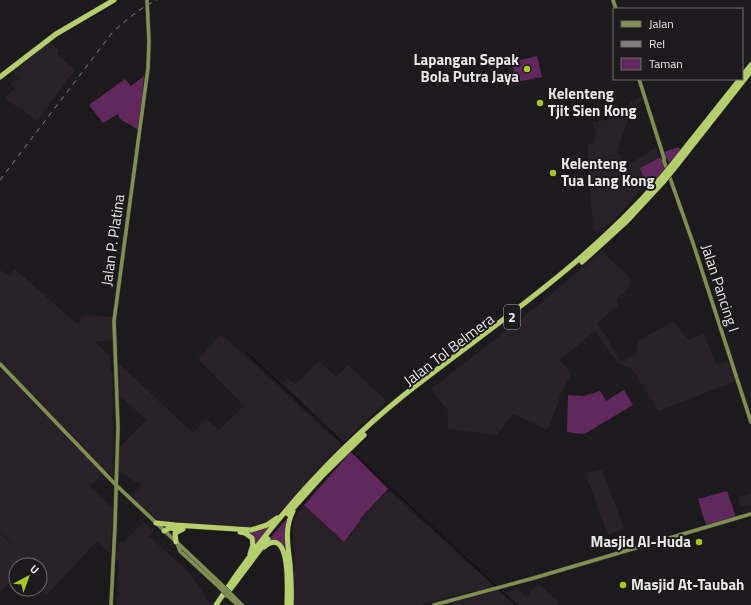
<svg xmlns="http://www.w3.org/2000/svg" width="751" height="605" font-family="'Titillium Web',sans-serif">
<rect width="100%" height="100%" fill="#1c1a1c"/>
<path fill="#282127" d="M49 42 59 50 57 54 75 70 37 121 20 108H19L10 102 5 98 15 88 10 84 20 78 12 70Z
M512 62 518 85 511 86 507 64Z
M642 96 643 100 633 106 617 151 627 166 656 147 659 158 640 168 643 177 649 181 613 221 597 233 593 229 587 146 594 141 596 136V131L593 125 594 122 625 116 630 102Z
M602 251 631 279 629 288 617 299 618 306 597 323 621 361 636 355 638 341 674 321 682 333 689 340 704 334 716 364 728 361 736 381 659 411 632 369 618 363 595 331 560 360 571 374 561 394 548 430 513 414 497 435 448 429V411L431 389 524 317Z
M15 269 78 325 82 315 112 317V340L95 342 110 356V370L113 374 114 478 0 363V270L9 276Z
M221 334 344 447 317 473 269 523 248 529 160 521 155 519 132 496 141 484 137 481 135 482 125 474 118 472 119 448 146 420 118 394 116 361 193 433 206 419 219 430 244 406 198 359Z
M319 361 336 377 348 365 387 401 344 442 282 383 288 379 295 384Z
M0 369 66 435 102 474 90 486 113 509 110 554 97 541 47 595 40 590 47 581 45 579 48 575 40 568V565L36 564 16 565V575L0 593V534L19 549 0 532Z
M602 470 624 528 608 535 585 473Z
M388 490 495 587 453 596 421 605H294V520L304 505 344 542 342 546 362 520 361 519Z
M751 494V505L741 506 738 497Z
M144 522 154 531 148 538H151L189 572 211 605H116L119 562 115 558 117 543H123Z
M538 583 559 603 558 605H518L505 593 518 589 526 597Z
M498 590 515 605H443Z"/>
<path fill="#60295b" d="M537 56 542 77 517 82 512 62Z
M144 76 139 130 120 119 118 114 103 123 89 105 125 79 131 86Z
M678 147 682 150 670 165 664 152Z
M661 157 665 170 656 185 643 177 640 168Z
M624 390 633 405 586 433 583 434 567 432 568 395 584 396 600 391 606 401Z
M351 452 388 489 360 519 361 520 344 542 304 505Z
M727 491 736 517 706 525 698 499Z
M290 515 286 553 284 547 281 544 266 543Z
M272 524 256 545 246 532Z"/>
<g fill="none" stroke-linecap="round" stroke-linejoin="round">
<path stroke="#1d001b" stroke-width="1" d="M246 352 345 445
M351 451 497 587
M499 589 516 605"/>
<g stroke="#393738" stroke-width="4.5">
<path id="secondary" d="M613 0 616 9
M639 79 664 158
M664 157V161L693 243 751 422
M0 364 116 485 221 584
M178 546 180 551 219 587
M234 597 242 605
M232 600 238 605
M111 605 115 526 118 427 114 321 148 68 149 41 147 0
M434 605 534 578 751 514"/>
</g>
<g stroke="#393738" stroke-width="6">
<path id="highway" d="M742 76 751 65
M0 77 56 34 114 0
M674 162 740 79
M677 165 751 71
M582 262 626 222 664 181
M288 514 322 476 364 435
M156 523 175 525 251 530 267 525 277 518
M164 531 170 528 177 529
M240 532 245 533 252 538 253 545 250 554
M176 542 175 533 183 529
M264 547C292 524 287 593 287 605
M226 595 268 539
M216 605C267 526 331 454 404 395 492 326 587 264 660 179
M291 605C292 591 291 578 290 564 288 545 284 529 293 511"/>
</g>
<use href="#secondary" stroke="#7f9052" stroke-width="3.5"/>
<use href="#highway" stroke="#b5cf6c" stroke-width="5"/>
<path stroke="#807e7f" stroke-width="1" stroke-dasharray="5 5" stroke-linecap="butt" d="M0 180 112 33C126 20 140 8 157 0"/>
<g stroke="#393738" stroke-width="4.5" stroke-linecap="butt">
<path id="secondary-bridge" d="M221 584 234 597
M219 587 232 600"/>
</g>
<g stroke="#393738" stroke-width="6" stroke-linecap="butt">
<path id="highway-bridge" d="M660 179 674 162
M664 181 677 165"/>
</g>
<use href="#secondary-bridge" stroke="#7f9052" stroke-width="3.5"/>
<use href="#highway-bridge" stroke="#b5cf6c" stroke-width="5"/>
</g>
<g fill="#a7c820" stroke="#1c1a1c" stroke-width="1.5">
<circle cx="527" cy="69" r="4"/>
<circle cx="540" cy="103" r="4"/>
<circle cx="553" cy="173" r="4"/>
<circle cx="699" cy="542" r="4"/>
<circle cx="623" cy="585" r="4"/>
</g>
<g text-anchor="middle" stroke-width="4" stroke-linejoin="round" paint-order="stroke">
<rect fill="#1c1a1c" stroke="#aba9aa" stroke-width="1" x="504" y="305" width="16" height="24" rx="3"/>
<g font-size="14" font-weight="bold" fill="#e8e6e7">
<text x="512" y="322">2</text>
</g>
<g font-size="15" font-weight="bold" fill="#e8e6e7" stroke="#1c1a1c" text-anchor="start">
<text x="519" y="65" text-anchor="end">Lapangan Sepak<tspan x="519" dy="17">Bola Putra Jaya</tspan></text>
<text x="548" y="99">Kelenteng<tspan x="548" dy="17">Tjit Sien Kong</tspan></text>
<text x="561" y="169">Kelenteng<tspan x="561" dy="17">Tua Lang Kong</tspan></text>
<text x="691" y="547" text-anchor="end">Masjid Al-Huda</text>
<text x="631" y="590">Masjid At-Taubah</text>
</g>
<g font-size="15" fill="#e8e6e7" stroke="#1c1a1c">
<text transform="translate(113 240) rotate(-82)" y="5">Jalan P. Platina</text>
<text transform="translate(720 288) rotate(72)" y="5">Jalan Pancing I</text>
<text transform="translate(449 350) rotate(-37)" y="5">Jalan Tol Belmera</text>
</g>
</g>
<rect x="613" y="8" width="130" height="72" fill="#1c1a1c" stroke="#6e6c6d"/>
<rect x="621" y="21" width="20" height="6" fill="#7f9052" stroke="#6e6c6d"/>
<text x="649" y="28" font-size="12" fill="#e8e6e7">Jalan</text>
<rect x="621" y="41" width="20" height="6" fill="#807e7f" stroke="#6e6c6d"/>
<text x="649" y="48" font-size="12" fill="#e8e6e7">Rel</text>
<rect x="621" y="58" width="20" height="12" fill="#60295b" stroke="#6e6c6d"/>
<text x="649" y="68" font-size="12" fill="#e8e6e7">Taman</text>
<g transform="translate(28 577) rotate(41)"><circle r="19" fill="#1c1a1c" stroke="#6e6c6d"/>
<path d="M0-3L7 15L0 10L-7 15Z" fill="#a7c820"/>
<text y="-6" font-size="11" font-weight="bold" text-anchor="middle" fill="#e8e6e7">U</text>
</g>
</svg>
